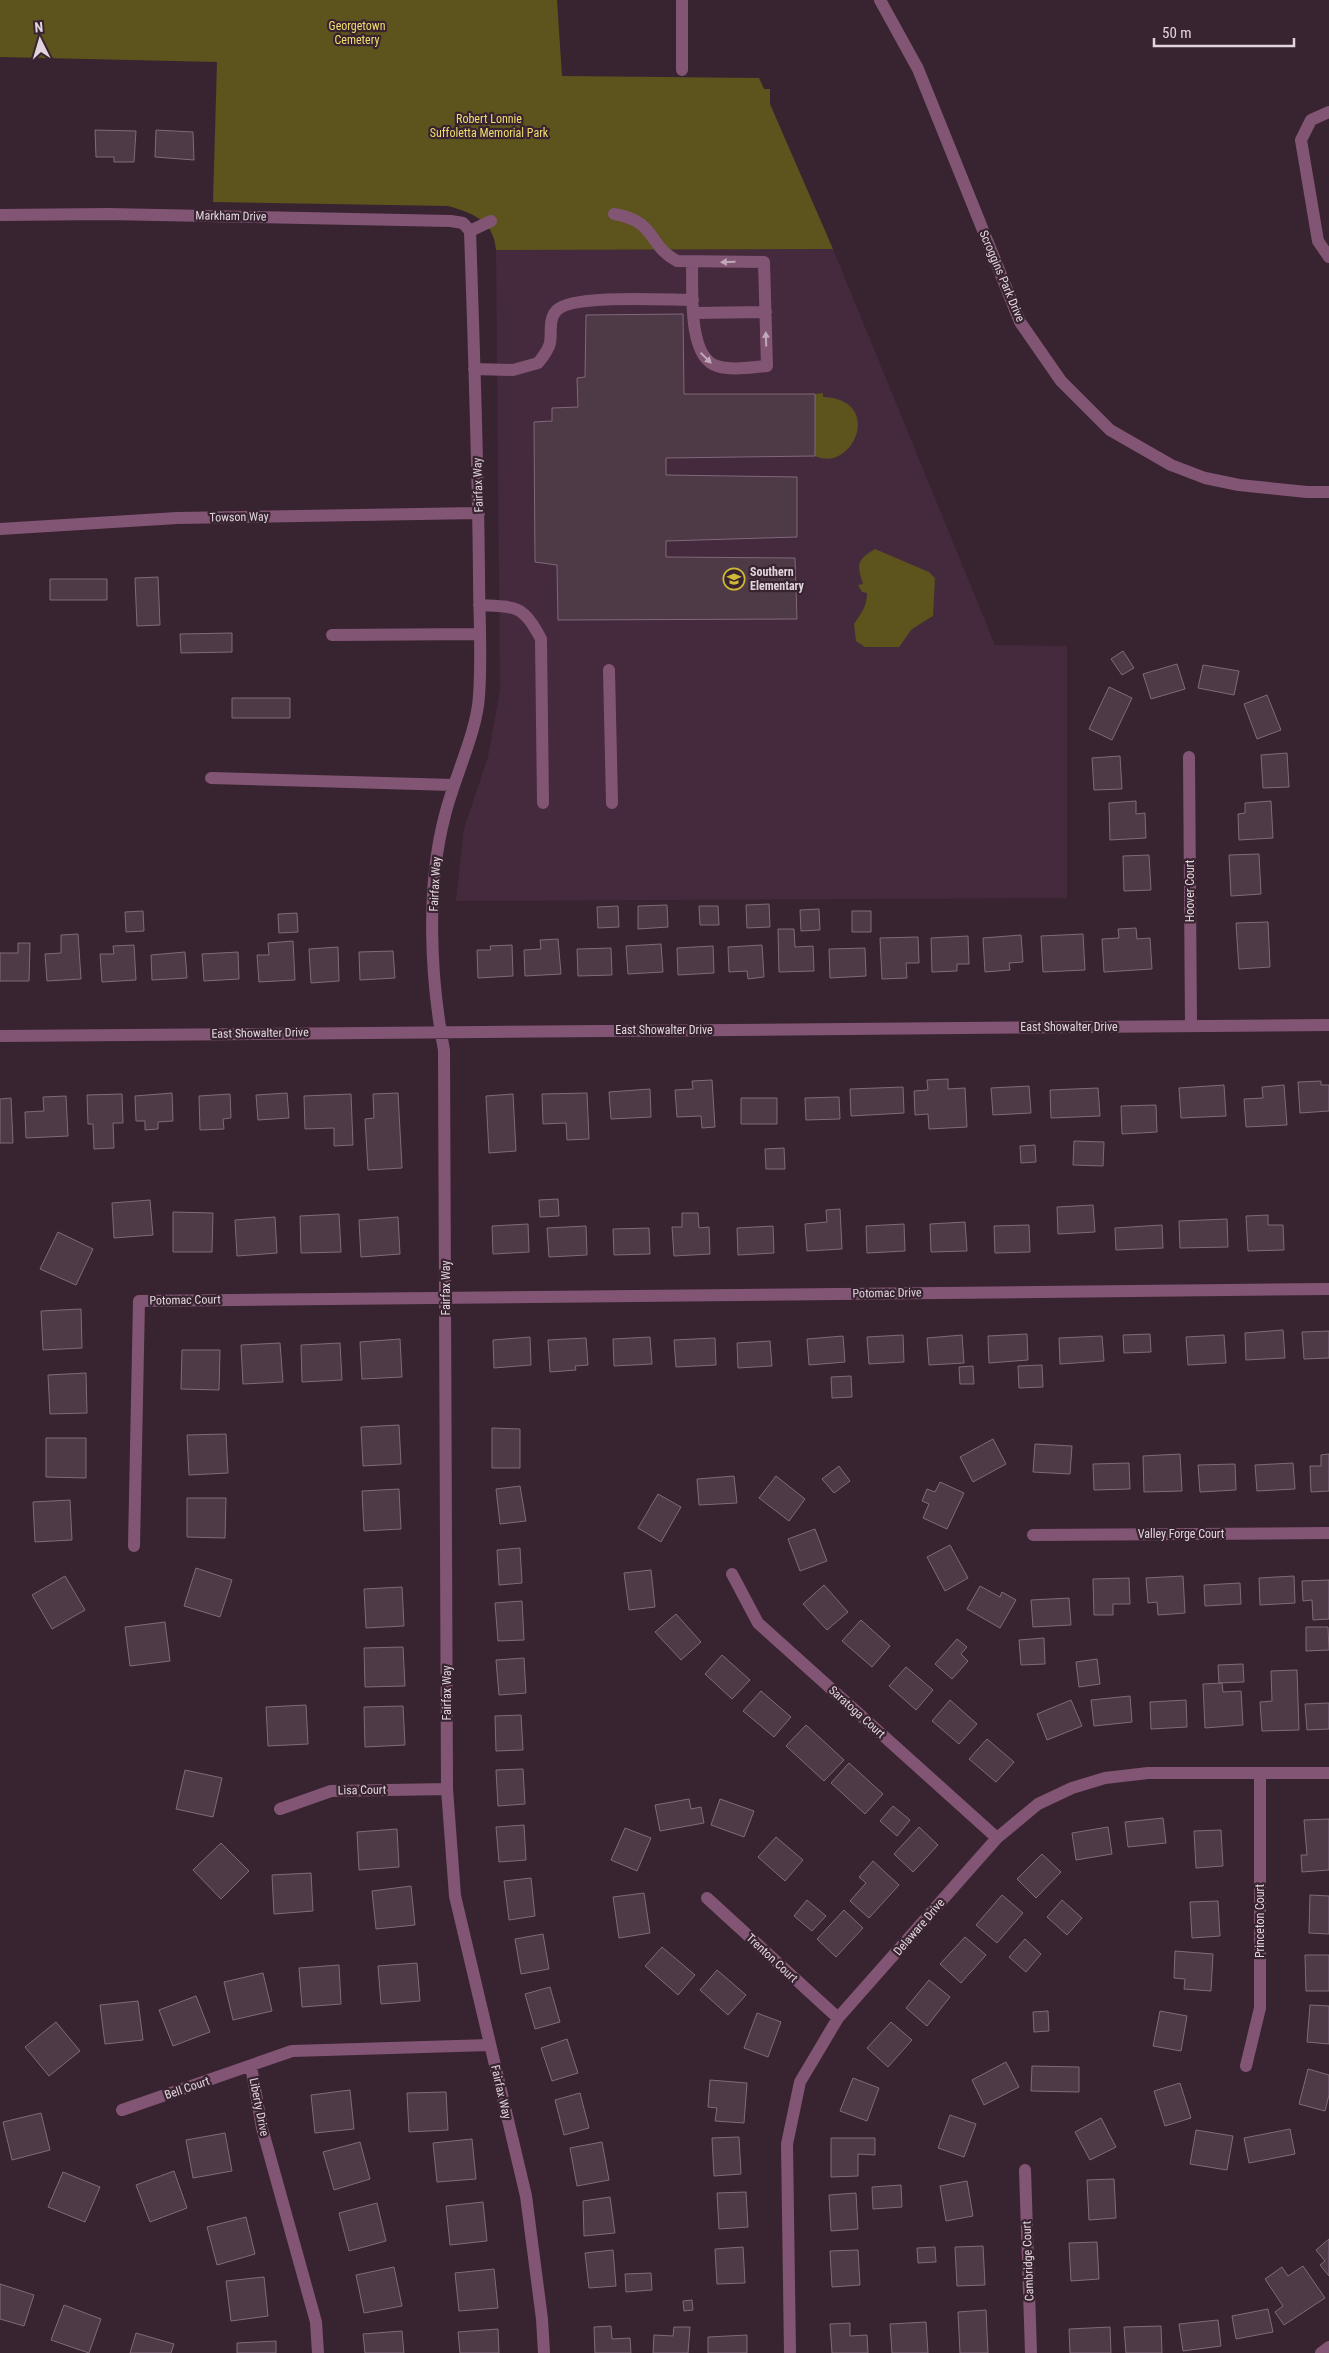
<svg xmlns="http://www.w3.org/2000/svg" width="1329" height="2353" font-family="'Roboto Condensed',sans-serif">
<rect width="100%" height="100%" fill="#382431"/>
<path fill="#442a3c" d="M833 249 995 645 1067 646V898L456 901 464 829 488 757 500 690 496 250Z"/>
<path fill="#5c531d" d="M0 0H557L562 76 759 78 764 89H770V104L833 249 496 250C494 221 473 213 448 206L213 202 217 62 0 57Z
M823 393V397C885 399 853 474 815 456V394Z
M875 549 929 572 935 578 933 616 912 629 899 647H865L856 641 854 624C861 613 867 607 867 593L862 592 858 585 863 584C857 565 856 560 875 549Z"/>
<path fill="#4e3947" stroke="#816979" d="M95 130 136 131 134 162H114V157H96Z
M156 130 193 132 194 160 155 157Z
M683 314 684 394H815V456L666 458V475L797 477V537L666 541V557L795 558 797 619 558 620 557 565 535 562 534 422 552 421V408L578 407 577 378 585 377 586 315Z
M158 577 160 625 137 626 135 578Z
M50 579H107V600H50Z
M232 633V652L181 653 180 634Z
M1123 651 1134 668 1122 675 1111 659Z
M1177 664 1185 689 1151 699 1143 674Z
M1203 665 1239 671 1234 695 1198 688Z
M1109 687 1132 698 1112 740 1089 729Z
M1267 695 1281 730 1257 739 1244 704Z
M232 698H290V718H232Z
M1287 753 1289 787 1263 788 1261 755Z
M1120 756 1122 789 1094 790 1092 758Z
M1136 801V814L1145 813 1146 838 1110 840 1109 803Z
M1271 801 1273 838 1239 840 1238 814 1245 813V803Z
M1259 854 1261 894 1231 896 1229 855Z
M1149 855 1151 890 1124 891 1123 856Z
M769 904 770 927 747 928 746 905Z
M667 905 668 927 638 929V906Z
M618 906 619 927 598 928 597 907Z
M699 906H718L719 925H700Z
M819 909 820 930 801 931 800 910Z
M143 911 144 931 126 932 125 912Z
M852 911H871V932H852Z
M297 913 298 932 279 933 278 914Z
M1268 922 1270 967 1239 969 1236 923Z
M1136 928 1137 939 1150 938 1152 969 1104 972 1102 939 1119 938 1118 929Z
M778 929H794L795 947 813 946 814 971 779 972Z
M78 934 81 979 47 981 45 954 61 953V935Z
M1083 934 1085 970 1043 972 1041 936Z
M1021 935 1023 962 1009 963 1010 970 985 972 983 938Z
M968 936 969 964H957V971L932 972 931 938Z
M918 937 919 963H906L907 978 882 979 880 938Z
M558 939 561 974 525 976 524 950 541 949 540 940Z
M293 941 295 980 259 982 257 955H269L268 943Z
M18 943H30L29 981H0V953H18Z
M661 944 663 972 628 974 626 946Z
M134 945 136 980 102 982 100 954H114L113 946Z
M512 945 513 976 478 978 477 950H491L490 946Z
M762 945 764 977 748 979 747 971 729 972 728 947Z
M713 946 714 973 678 975 677 948Z
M338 947 339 981 311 983 309 949Z
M611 948 612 975 578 976 577 949Z
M865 948 866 976 830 978 829 949Z
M393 951 395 978 360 980 359 952Z
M185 952 187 978 152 980 151 955Z
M238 952 239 979 204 981 202 954Z
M948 1079V1089L965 1088 967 1127 929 1129 928 1114 915 1115 914 1091 928 1090 927 1080Z
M712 1080 715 1127 702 1128 701 1116 677 1117 675 1090 693 1089 692 1081Z
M1321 1081V1085H1329V1111L1300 1113 1298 1082Z
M1224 1085 1226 1116 1181 1118 1179 1088Z
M1284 1085 1287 1125 1246 1127 1244 1099 1263 1098 1262 1087Z
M1029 1086 1031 1113 993 1115 991 1088Z
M903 1087 904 1113 851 1116 850 1089Z
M1098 1088 1100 1116 1051 1118 1050 1090Z
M650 1089 651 1117 611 1119 609 1092Z
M172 1093 173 1121 158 1122V1129L145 1130V1121H136L135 1096Z
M287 1093 289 1118 258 1120 256 1095Z
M398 1093 402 1168 368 1170 365 1119 374 1118 373 1094Z
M587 1093 589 1139 567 1140 566 1123 543 1124 542 1094Z
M122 1094 123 1123H113L114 1148 94 1149 93 1124H88L87 1095Z
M230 1094 231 1118 223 1119 224 1129 200 1130 199 1096Z
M351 1094 353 1145 334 1146V1128L305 1129 304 1096Z
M513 1094 516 1151 489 1153 486 1096Z
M66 1096 68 1136 26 1138 25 1112 44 1111 43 1097Z
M839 1097 840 1119 806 1120 805 1098Z
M11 1098 13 1143H0V1099Z
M741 1098H777V1124H741Z
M1156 1105 1157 1132 1122 1134 1121 1106Z
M1074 1141 1104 1142 1103 1166 1073 1165Z
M1035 1145 1036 1162 1021 1163 1020 1146Z
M784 1148 785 1169H766L765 1149Z
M558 1199 559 1216 540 1217 539 1200Z
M150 1200 153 1235 114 1238 112 1203Z
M1093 1205 1095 1232 1058 1234 1057 1207Z
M840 1209 842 1249 807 1251 805 1224 827 1222 826 1210Z
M173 1212 213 1213 212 1252H173Z
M682 1213H698L699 1228 709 1227 710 1254 674 1256 672 1227H682Z
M339 1214 341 1252 301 1253 300 1216Z
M1268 1215V1225H1283L1284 1250 1248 1251 1246 1216Z
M275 1217 277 1253 237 1256 235 1220Z
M398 1217 400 1254 361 1257 359 1220Z
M1227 1219 1228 1247 1180 1248 1179 1221Z
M965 1222 967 1251 931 1252 930 1224Z
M528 1224 529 1252 493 1254 492 1226Z
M904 1224 905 1251 867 1253 866 1226Z
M1029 1225 1030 1252 995 1253 994 1226Z
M1162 1225 1163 1248 1116 1250 1115 1228Z
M586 1226 587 1255 549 1257 547 1228Z
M773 1226 774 1253 738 1255 737 1228Z
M649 1228 650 1254 614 1255 613 1229Z
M58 1232 93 1249 76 1285 40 1269Z
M81 1309 82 1348 43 1350 41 1311Z
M1283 1330 1285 1358 1246 1360 1245 1333Z
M1329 1331V1358L1304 1359 1302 1332Z
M1027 1334 1028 1360 989 1363 988 1336Z
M1150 1334 1151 1352 1124 1353 1123 1335Z
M903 1335 904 1362 869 1364 867 1337Z
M962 1335 964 1363 929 1365 927 1338Z
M1224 1335 1226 1363 1188 1365 1186 1337Z
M843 1336 845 1362 809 1365 807 1339Z
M1102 1336 1104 1361 1060 1364 1059 1338Z
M530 1337 531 1365 494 1368 493 1340Z
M650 1337 652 1364 614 1366 613 1339Z
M586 1338 588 1365 575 1366 576 1370 550 1372 548 1340Z
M715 1338 716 1365 676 1367 674 1340Z
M400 1339 402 1377 362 1379 360 1342Z
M770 1341 772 1366 738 1368 737 1343Z
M280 1343 283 1382 243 1384 241 1345Z
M340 1343 342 1380 302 1382 301 1345Z
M182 1350H220L219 1390 181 1389Z
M1042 1365 1043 1387 1019 1388 1018 1366Z
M973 1366 974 1384H960L959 1367Z
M86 1373 87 1413 50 1414 48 1375Z
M851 1376 852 1397 832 1398 831 1377Z
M399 1425 401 1464 363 1466 361 1427Z
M492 1428 520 1429V1468H492Z
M226 1434 228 1473 189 1475 187 1435Z
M46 1438H86V1478L46 1477Z
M993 1439 1006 1464 973 1482 960 1457Z
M1035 1444 1072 1446 1070 1474 1033 1472Z
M1180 1454 1182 1491 1144 1492 1143 1456Z
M1329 1454V1491L1311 1492 1310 1466H1321V1455Z
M1129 1463 1130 1489 1094 1490 1093 1464Z
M1293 1463 1295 1489 1257 1491 1255 1465Z
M1235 1464 1236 1490 1200 1492 1198 1465Z
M839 1466 850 1481 834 1493 822 1479Z
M734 1476 737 1503 699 1505 697 1479Z
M776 1476 805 1499 789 1521 759 1498Z
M940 1482 964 1493 947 1529 923 1518 929 1504 922 1501 927 1489 935 1492Z
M520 1486 526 1521 500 1524 496 1489Z
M399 1489 401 1529 364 1531 362 1491Z
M658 1494 681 1507 661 1542 638 1528Z
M187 1498H226L225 1538 187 1537Z
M70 1500 72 1540 35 1542 33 1502Z
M815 1529 827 1561 800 1571 788 1539Z
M950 1545 968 1578 945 1591 927 1557Z
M520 1548 522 1583 499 1585 497 1550Z
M196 1568 232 1580 220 1617 184 1606Z
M651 1570 655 1607 629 1610 624 1573Z
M65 1576 85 1610 52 1629 32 1595Z
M1183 1576 1185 1613 1158 1615 1157 1602 1148 1603 1146 1578Z
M1294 1576 1295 1603 1260 1605 1259 1578Z
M1129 1578 1130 1604H1113V1615H1094L1093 1579Z
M1329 1580V1619L1313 1620 1312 1600 1303 1601 1302 1581Z
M1240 1583 1241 1604 1205 1606 1204 1585Z
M824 1585 848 1612 827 1630 803 1604Z
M980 1586 1000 1597 1002 1592 1016 1600 1000 1628 967 1609Z
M402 1587 404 1626 366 1628 364 1589Z
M1069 1598 1071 1625 1033 1627 1031 1600Z
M522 1601 524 1640 498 1641 495 1603Z
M676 1614 701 1642 681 1660 655 1632Z
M861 1620 890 1646 872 1667 842 1641Z
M165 1622 170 1661 130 1666 125 1627Z
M1306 1627H1328L1329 1650 1306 1651Z
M1044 1638 1045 1664 1021 1665 1019 1640Z
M957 1639 967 1647 961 1654 968 1661 952 1679 935 1664Z
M403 1647 405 1686 365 1687 364 1648Z
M722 1655 750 1680 732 1699 705 1674Z
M524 1658 526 1693 499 1695 496 1660Z
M1097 1659 1100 1684 1079 1687 1076 1662Z
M1243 1664 1244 1682 1219 1683 1218 1665Z
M906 1667 933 1690 916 1710 889 1686Z
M1297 1670 1299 1730 1262 1731 1260 1702 1272 1701 1271 1671Z
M1222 1683 1223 1692 1241 1691 1243 1725 1205 1728 1203 1684Z
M761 1691 791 1717 774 1737 743 1711Z
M1130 1696 1132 1722 1094 1726 1091 1700Z
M950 1700 977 1724 959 1744 932 1721Z
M1071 1700 1082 1726 1047 1740 1037 1714Z
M1186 1700 1187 1727 1151 1729 1150 1702Z
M1329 1703V1729L1307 1730 1305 1704Z
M306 1705 308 1744 268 1746 266 1707Z
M403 1706 405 1745 365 1747 364 1707Z
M521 1715 523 1750 496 1751 495 1716Z
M806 1725 844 1760 824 1781 786 1746Z
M987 1739 1014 1762 996 1782 969 1759Z
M849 1763 883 1794 865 1814 831 1783Z
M523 1769 525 1804 498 1806 496 1770Z
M185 1770 222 1778 213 1817 176 1809Z
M689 1799 691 1809 701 1807 704 1823 660 1831 655 1805Z
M720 1799 754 1811 744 1837 711 1825Z
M893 1806 910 1820 897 1836 880 1821Z
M1163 1818 1166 1843 1128 1847 1125 1822Z
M1329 1819V1870L1302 1872 1301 1855H1307L1304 1820Z
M524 1825 526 1860 499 1862 496 1827Z
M919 1827 938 1845 913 1872 894 1854Z
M1108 1827 1112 1854 1076 1860 1072 1833Z
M625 1828 651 1838 637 1871 611 1860Z
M397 1829 399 1867 359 1870 357 1832Z
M1221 1830 1223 1866 1196 1868 1194 1831Z
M776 1837 803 1860 785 1881 758 1857Z
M221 1843 249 1871 221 1899 193 1870Z
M1042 1854 1061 1872 1036 1898 1017 1879Z
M873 1861 899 1885 869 1918 850 1901 866 1883 859 1877Z
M311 1873 313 1911 274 1914 272 1875Z
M531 1878 535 1916 509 1920 504 1881Z
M411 1886 415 1925 376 1929 372 1891Z
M644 1893 650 1933 619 1938 613 1897Z
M1002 1895 1023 1913 997 1943 976 1925Z
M1310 1895 1329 1896V1934L1309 1933Z
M807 1900 826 1916 812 1931 794 1916Z
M1062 1900 1082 1918 1067 1935 1047 1917Z
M1218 1901 1220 1936 1192 1938 1190 1902Z
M844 1910 863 1928 836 1957 817 1939Z
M543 1934 549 1969 521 1974 515 1939Z
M965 1937 986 1955 961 1983 940 1964Z
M1025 1939 1041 1954 1026 1972 1009 1957Z
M662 1947 695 1975 678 1995 645 1966Z
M1175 1951 1213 1954 1211 1991 1184 1989 1185 1979 1174 1978Z
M1305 1955H1329V1991H1306Z
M417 1963 420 2001 381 2004 378 1966Z
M339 1965 341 2004 302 2007 299 1968Z
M717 1970 746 1995 728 2015 700 1990Z
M263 1973 272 2011 233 2020 224 1982Z
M929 1980 950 1997 927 2026 906 2008Z
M550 1987 560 2022 535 2029 525 1994Z
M196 1996 210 2032 173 2046 159 2010Z
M138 2001 143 2040 105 2044 100 2005Z
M1310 2005 1329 2006V2044L1307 2042Z
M1048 2011 1049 2031 1034 2032 1033 2012Z
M1160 2011 1187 2016 1181 2051 1153 2046Z
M757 2013 781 2022 768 2057 744 2048Z
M56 2022 80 2051 49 2076 25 2047Z
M891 2022 912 2040 888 2067 867 2048Z
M567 2039 578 2073 552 2081 541 2048Z
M1006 2062 1019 2087 984 2105 972 2080Z
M1032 2066 1079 2067V2092L1031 2091Z
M1308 2069 1329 2075V2095L1325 2111 1299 2104Z
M853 2078 879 2088 867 2121 840 2111Z
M710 2080 747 2083 744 2123 715 2121 717 2108 708 2107Z
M1180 2083 1191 2118 1165 2126 1154 2091Z
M350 2090 354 2129 315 2133 311 2095Z
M446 2092 448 2130 409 2132 407 2093Z
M580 2093 589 2128 564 2135 555 2100Z
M41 2113 50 2150 12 2160 3 2122Z
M950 2115 976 2124 964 2157 938 2148Z
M1101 2118 1116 2147 1090 2160 1075 2132Z
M1290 2129 1295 2154 1249 2163 1244 2138Z
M1196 2130 1233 2136 1227 2170 1190 2164Z
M225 2133 232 2171 193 2178 186 2140Z
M739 2137 741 2174 714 2176 712 2138Z
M831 2138H875V2155L858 2154V2176L831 2177Z
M472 2139 476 2179 437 2182 433 2143Z
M360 2142 370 2179 334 2190 323 2152Z
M602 2142 609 2180 577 2186 570 2148Z
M174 2171 187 2208 150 2222 136 2185Z
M63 2172 100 2187 85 2222 48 2207Z
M1114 2179 1116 2218 1089 2220 1087 2180Z
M967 2181 973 2216 946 2221 940 2186Z
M901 2185 902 2207 873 2209 872 2187Z
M746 2192 748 2227 719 2229 717 2193Z
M856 2193 858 2229 831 2231 829 2195Z
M610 2197 615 2233 584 2236 583 2201Z
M483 2202 487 2241 450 2245 446 2206Z
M377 2203 386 2241 349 2251 339 2213Z
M246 2217 255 2254 217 2265 207 2227Z
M1329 2239V2276L1320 2265 1325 2261 1316 2250Z
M1097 2242 1099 2279 1071 2281 1069 2243Z
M983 2246 985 2285 957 2286 955 2247Z
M743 2247 745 2283 717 2284 715 2249Z
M935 2247 936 2262 918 2263 917 2248Z
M613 2250 616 2286 589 2288 585 2253Z
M858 2250 860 2285 832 2287 830 2251Z
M1303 2266 1325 2298 1284 2325 1275 2312 1283 2306 1265 2279 1282 2267 1288 2276Z
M394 2267 402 2306 364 2313 356 2275Z
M494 2269 498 2308 459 2311 455 2273Z
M651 2273 652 2290 626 2292 625 2274Z
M264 2277 268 2316 231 2321 226 2281Z
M0 2284 34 2295 24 2326 0 2319Z
M692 2300 693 2310 684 2311 683 2301Z
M64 2305 101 2319 89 2353 51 2340Z
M1268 2309 1273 2332 1236 2339 1232 2316Z
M986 2310 988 2353H960L958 2312Z
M1218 2320 1221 2346 1183 2351 1179 2324Z
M926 2322 928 2353H892L890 2324Z
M850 2323V2336L867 2335 868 2353H832L830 2324Z
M611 2326 612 2339 630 2338 631 2353H595L594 2327Z
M1161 2326 1162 2353H1126L1124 2327Z
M674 2327H690L688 2353H653L654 2335 673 2336Z
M1110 2327 1111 2353H1070L1069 2329Z
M498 2329 499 2353H460L458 2332Z
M402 2331 404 2353H365L363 2334Z
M136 2333 174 2344 171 2353H130Z
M747 2335V2353H708V2337Z
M276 2341V2353H237V2343Z"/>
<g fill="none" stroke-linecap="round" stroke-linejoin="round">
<path stroke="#835574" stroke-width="12" d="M682 0V70
M880 0 918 69 1020 322 1061 381 1110 430 1171 465 1205 478 1239 485 1307 492H1329
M1329 112 1311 120 1301 140 1318 241 1329 257
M614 214C657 221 647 245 677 261L764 262 767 366C752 367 732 371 717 366 687 357 693 289 692 263
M0 215 108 214 451 221 463 223 470 231C474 346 478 461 479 575 479 615 482 656 479 696 477 732 454 778 445 815 426 887 430 976 444 1050L447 1789 455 1896 526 2196 542 2319 544 2353
M470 231 491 221
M694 313 766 312
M474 369 513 370 538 363C543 357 548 351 550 343 552 332 548 319 557 310 573 294 667 300 693 300
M0 529 177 518 479 513
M479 605C516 607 523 604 541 639L543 803
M332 635 479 634
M609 670 612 803
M1189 757 1191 1026
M211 778 453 785
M0 1036 1329 1025
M1033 1535 1329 1533
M134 1546 139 1301 1329 1289
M732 1574 758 1623 997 1838
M280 1809 331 1791 447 1789
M707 1898 838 2018
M251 2066 262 2128 316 2322 318 2353
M1246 2066 1260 2008V1774
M122 2110 292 2051 490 2045
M1025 2170 1031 2353
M790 2353 787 2144 800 2082 838 2018 997 1838 1038 1804 1072 1788 1105 1778 1148 1773H1329
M1321 2353 1329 2347"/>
</g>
<defs><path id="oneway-solid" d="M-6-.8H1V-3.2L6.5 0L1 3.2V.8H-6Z" transform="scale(1.25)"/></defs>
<g fill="#c0a8b8">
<use href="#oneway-solid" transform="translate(728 262) rotate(179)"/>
<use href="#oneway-solid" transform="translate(766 339) rotate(-92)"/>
<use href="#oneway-solid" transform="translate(706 358) rotate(44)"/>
</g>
<defs>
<g id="school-ring" transform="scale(1.125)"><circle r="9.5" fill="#382431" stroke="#ceb837" stroke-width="1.5"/><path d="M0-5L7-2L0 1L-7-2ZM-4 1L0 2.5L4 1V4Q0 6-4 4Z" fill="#ceb837"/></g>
</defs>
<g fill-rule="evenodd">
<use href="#school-ring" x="734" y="579"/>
</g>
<g text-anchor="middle" stroke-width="4.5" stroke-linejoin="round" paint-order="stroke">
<g font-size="12" fill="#f1dd6d" stroke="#382431">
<text x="357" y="30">Georgetown<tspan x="357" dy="14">Cemetery</tspan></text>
<text x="489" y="123">Robert Lonnie<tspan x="489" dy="14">Suffoletta Memorial Park</tspan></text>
</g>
<g font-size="12" fill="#e1d4dc" stroke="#382431">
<text transform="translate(231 216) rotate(1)" y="4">Markham Drive</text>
<text transform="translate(1002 276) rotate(67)" y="4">Scroggins Park Drive</text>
<text transform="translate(478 485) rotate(-92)" y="4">Fairfax Way</text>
<text transform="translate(239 517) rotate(-1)" y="4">Towson Way</text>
<text transform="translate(435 884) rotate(-87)" y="4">Fairfax Way</text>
<text transform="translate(1190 891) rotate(-90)" y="4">Hoover Court</text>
<text x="1069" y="1031">East Showalter Drive</text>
<text x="664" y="1034">East Showalter Drive</text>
<text transform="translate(260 1033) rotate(-1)" y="4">East Showalter Drive</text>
<text transform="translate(446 1288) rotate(-90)" y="4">Fairfax Way</text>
<text transform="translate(887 1293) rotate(-1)" y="4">Potomac Drive</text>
<text transform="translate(185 1300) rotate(-1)" y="4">Potomac Court</text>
<text x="1181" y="1538">Valley Forge Court</text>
<text transform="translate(447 1693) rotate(-90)" y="4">Fairfax Way</text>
<text transform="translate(857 1712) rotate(42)" y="4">Saratoga Court</text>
<text transform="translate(362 1790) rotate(-1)" y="4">Lisa Court</text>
<text transform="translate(1260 1921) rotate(-90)" y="4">Princeton Court</text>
<text transform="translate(919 1927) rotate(-49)" y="4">Delaware Drive</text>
<text transform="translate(772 1958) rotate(43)" y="4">Trenton Court</text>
<text transform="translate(187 2088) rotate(-19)" y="4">Bell Court</text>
<text transform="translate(501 2092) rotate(77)" y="4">Fairfax Way</text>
<text transform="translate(259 2107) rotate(79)" y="4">Liberty Drive</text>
<text transform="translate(1028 2261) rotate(-92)" y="4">Cambridge Court</text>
</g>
<g font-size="12" font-weight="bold" fill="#e1d4dc" stroke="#382431" text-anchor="start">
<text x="750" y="576">Southern<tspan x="750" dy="14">Elementary</tspan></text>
</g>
</g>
<g transform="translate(40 40) rotate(355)" stroke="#382431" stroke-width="4" paint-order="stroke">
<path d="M0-4L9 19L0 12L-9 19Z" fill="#e1d4dc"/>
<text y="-8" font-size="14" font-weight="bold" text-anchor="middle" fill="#e1d4dc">N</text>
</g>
<path d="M1154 38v8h140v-8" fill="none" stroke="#e1d4dc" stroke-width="2.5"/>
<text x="1162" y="38" font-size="15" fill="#e1d4dc" stroke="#382431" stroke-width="4" paint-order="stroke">50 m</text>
</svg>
